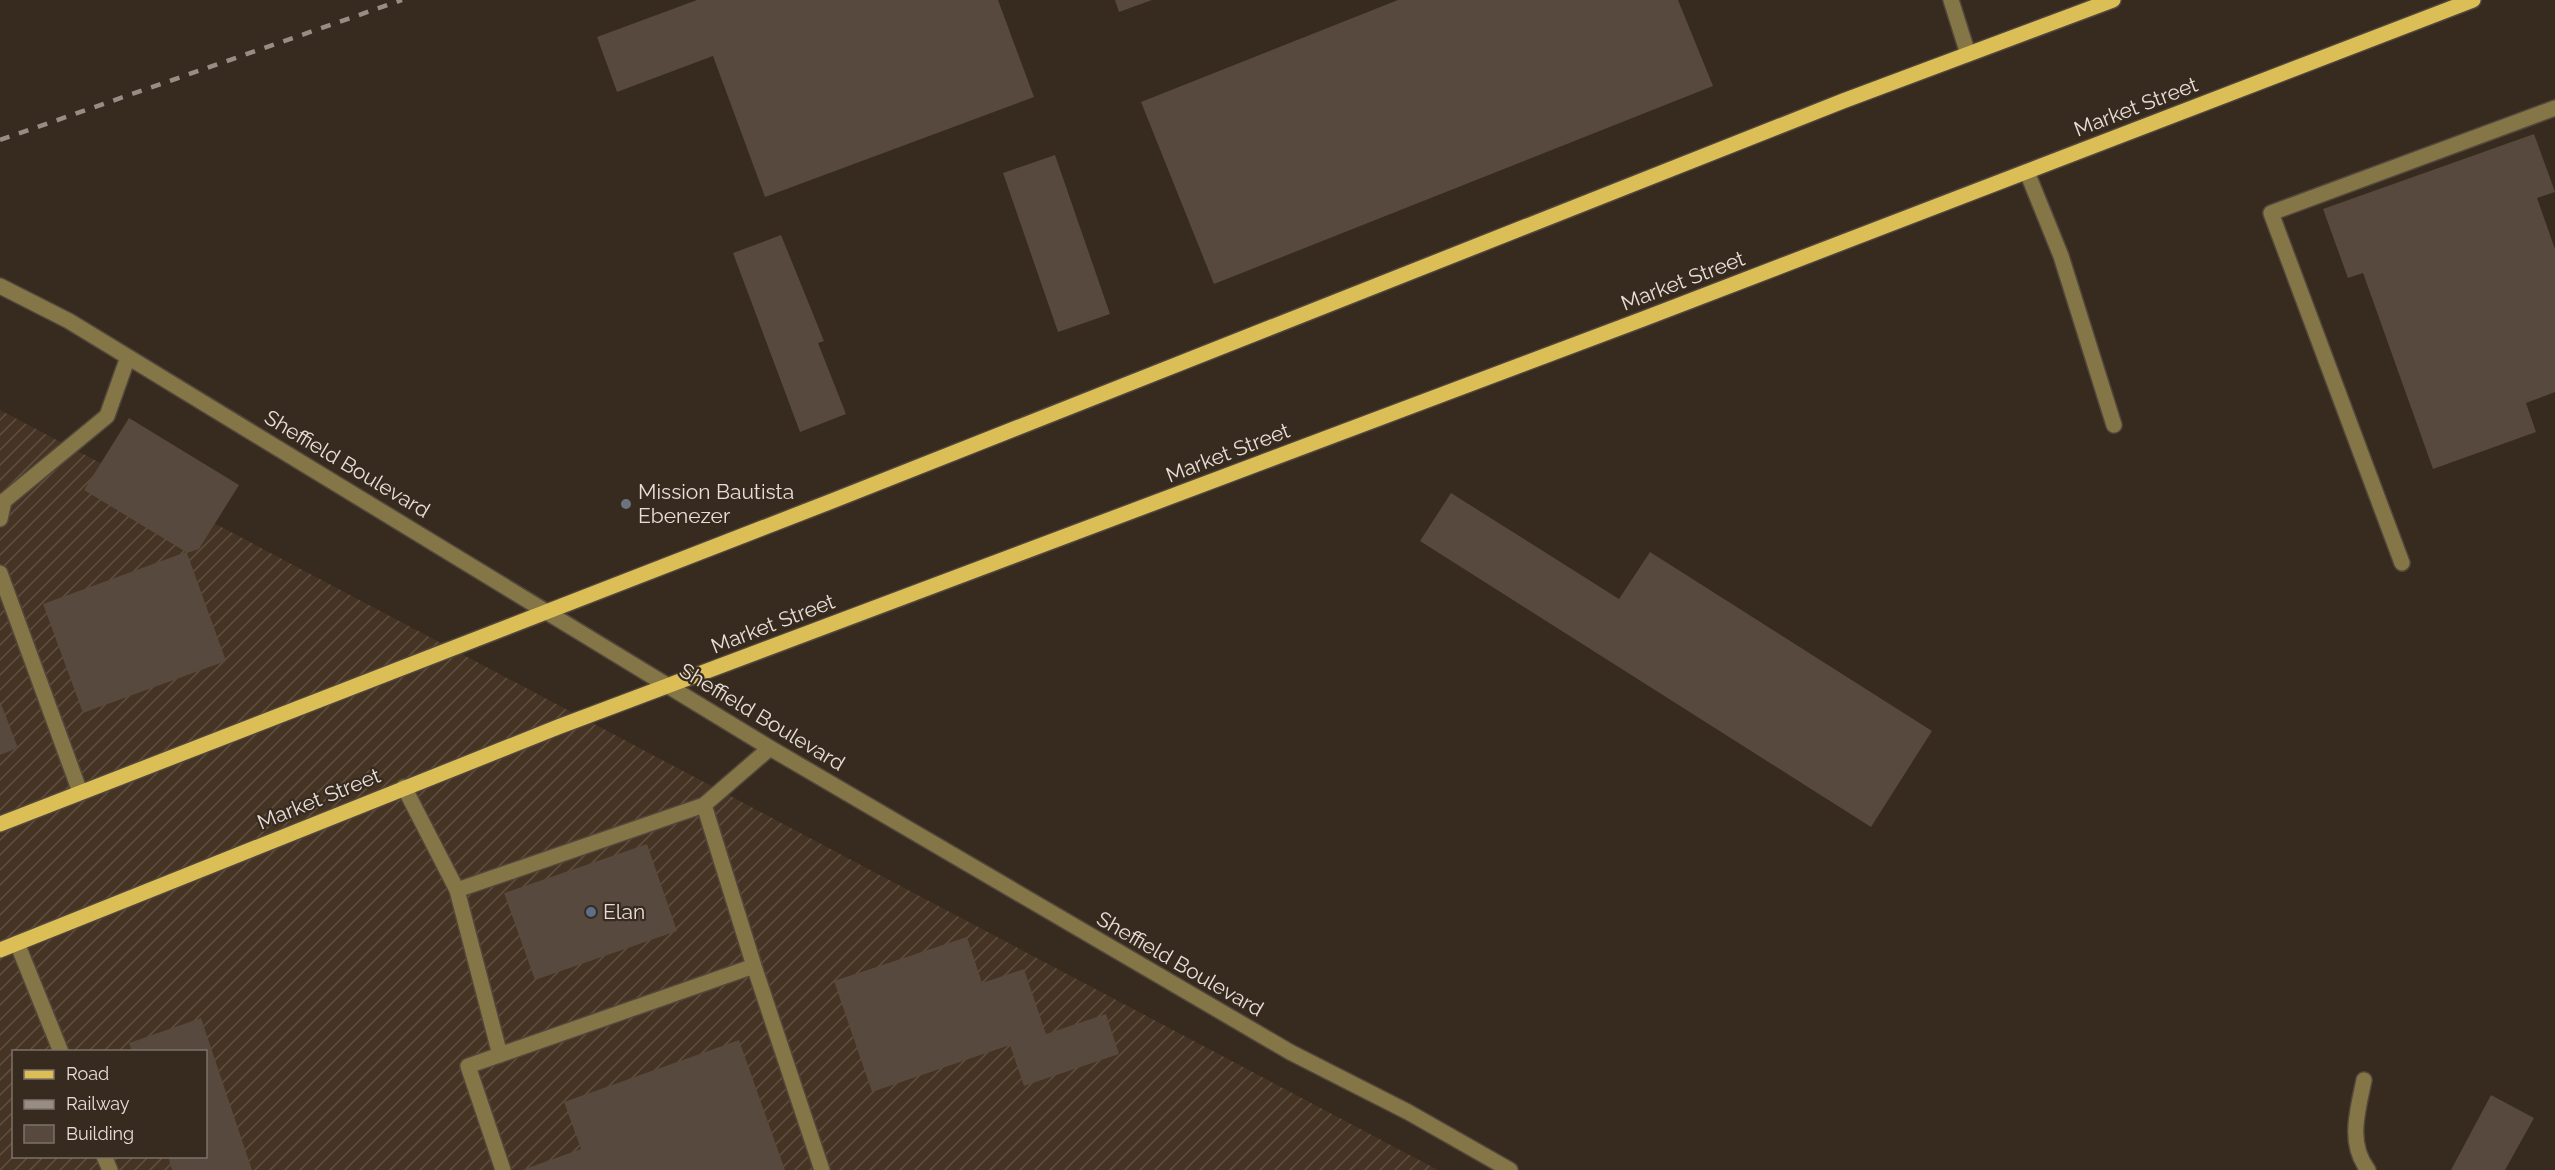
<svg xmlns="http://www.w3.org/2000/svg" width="2555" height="1170" font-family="Raleway,sans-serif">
<defs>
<pattern id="industrial-furrows" width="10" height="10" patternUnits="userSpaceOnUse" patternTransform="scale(1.5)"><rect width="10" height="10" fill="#453323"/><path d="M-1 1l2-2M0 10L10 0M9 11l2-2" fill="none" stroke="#605042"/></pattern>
</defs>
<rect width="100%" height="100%" fill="#372a1f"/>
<path fill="url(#industrial-furrows)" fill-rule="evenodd" d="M0 410 1438 1170H0ZM14 1052H206V1156H14Z"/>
<path fill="#57493d" d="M697 0H998L1034 97 765 197 713 56 617 92 597 37Z
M1115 0H1152L1119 12Z
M1398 0H1678L1713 86 1214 284 1141 102Z
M2534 134 2555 192 2537 198 2555 249V392L2526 403 2536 432 2433 469 2363 273 2348 278 2323 209Z
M1055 155 1110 314 1058 332 1003 173Z
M781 235 824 341 818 343 846 414 800 432 733 253Z
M129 418 239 485 199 549 187 553 226 661 83 713 43 604 186 552 84 490Z
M1451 493 1619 599 1650 552 1932 731 1871 827 1420 541Z
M0 701 18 748 0 755Z
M647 844 677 931 535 980 504 893Z
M967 937 982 983 1024 969 1046 1034 1106 1014 1119 1054 1024 1086 1010 1045 872 1092 834 981Z
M201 1018 252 1170H172L168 1156H206V1052H132L129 1043Z
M739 1040 785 1170H522L581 1149 564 1102Z
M2491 1095 2534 1118 2505 1170H2451Z"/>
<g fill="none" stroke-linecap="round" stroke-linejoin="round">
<g stroke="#53473c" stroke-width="18">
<path id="minor" d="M1951 0 1968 54
M2027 172 2061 256 2114 425
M0 286 69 321 770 748 1290 1052 1408 1112 1510 1170
M0 519 4 501 107 416 128 357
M2402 563 2271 213 2555 108
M0 573 80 792
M404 787 457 890 500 1055
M457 890 704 805 770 748
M17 943 61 1052
M754 966 822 1170
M2364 1080C2358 1110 2347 1143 2368 1170
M104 1156 110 1170
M503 1170 468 1066 754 966 704 805"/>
</g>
<g stroke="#53473c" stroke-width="18">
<path id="major" d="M0 824 832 501 1843 101 2113 0
M0 950 558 727 1643 319 2473 0"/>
</g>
<use href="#minor" stroke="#847647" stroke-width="15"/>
<use href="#major" stroke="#dbbf56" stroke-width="15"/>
<path stroke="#988d84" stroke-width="4.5" stroke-dasharray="10 10" stroke-linecap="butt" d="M0 140 402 0"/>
</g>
<circle fill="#6b7280" stroke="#372a1f" stroke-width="2" cx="626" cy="504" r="6"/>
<circle fill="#5c6f8a" stroke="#372a1f" stroke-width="2" cx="591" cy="912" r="6"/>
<g text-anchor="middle" stroke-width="4.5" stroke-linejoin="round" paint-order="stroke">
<g font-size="21" fill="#e7ded7" stroke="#372a1f">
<text transform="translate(2136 107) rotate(-21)" y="7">Market Street</text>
<text transform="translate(1683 281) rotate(-21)" y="7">Market Street</text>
<text transform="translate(1228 453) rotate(-21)" y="7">Market Street</text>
<text transform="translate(347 464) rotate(31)" y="7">Sheffield Boulevard</text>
<text transform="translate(773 624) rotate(-21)" y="7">Market Street</text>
<text transform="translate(762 717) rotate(31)" y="7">Sheffield Boulevard</text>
<text transform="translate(319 799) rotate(-22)" y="7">Market Street</text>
<text transform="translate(1180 964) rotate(30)" y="7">Sheffield Boulevard</text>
</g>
<g font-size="21" fill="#e7ded7" stroke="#372a1f" text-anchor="start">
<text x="638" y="499">Mission Bautista<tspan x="638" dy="24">Ebenezer</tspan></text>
<text x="603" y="919">Elan</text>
</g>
</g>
<rect x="12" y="1050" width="195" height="108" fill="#372a1f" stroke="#7d7269" stroke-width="1.5"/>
<rect x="24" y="1070" width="30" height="9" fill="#dbbf56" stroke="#7d7269" stroke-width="1.5"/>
<text x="66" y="1080" font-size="18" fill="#e7ded7">Road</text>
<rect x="24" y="1100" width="30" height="9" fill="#988d84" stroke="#7d7269" stroke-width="1.5"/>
<text x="66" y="1110" font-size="18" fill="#e7ded7">Railway</text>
<rect x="24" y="1125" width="30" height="18" fill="#57493d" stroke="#7d7269" stroke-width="1.5"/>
<text x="66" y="1140" font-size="18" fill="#e7ded7">Building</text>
</svg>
